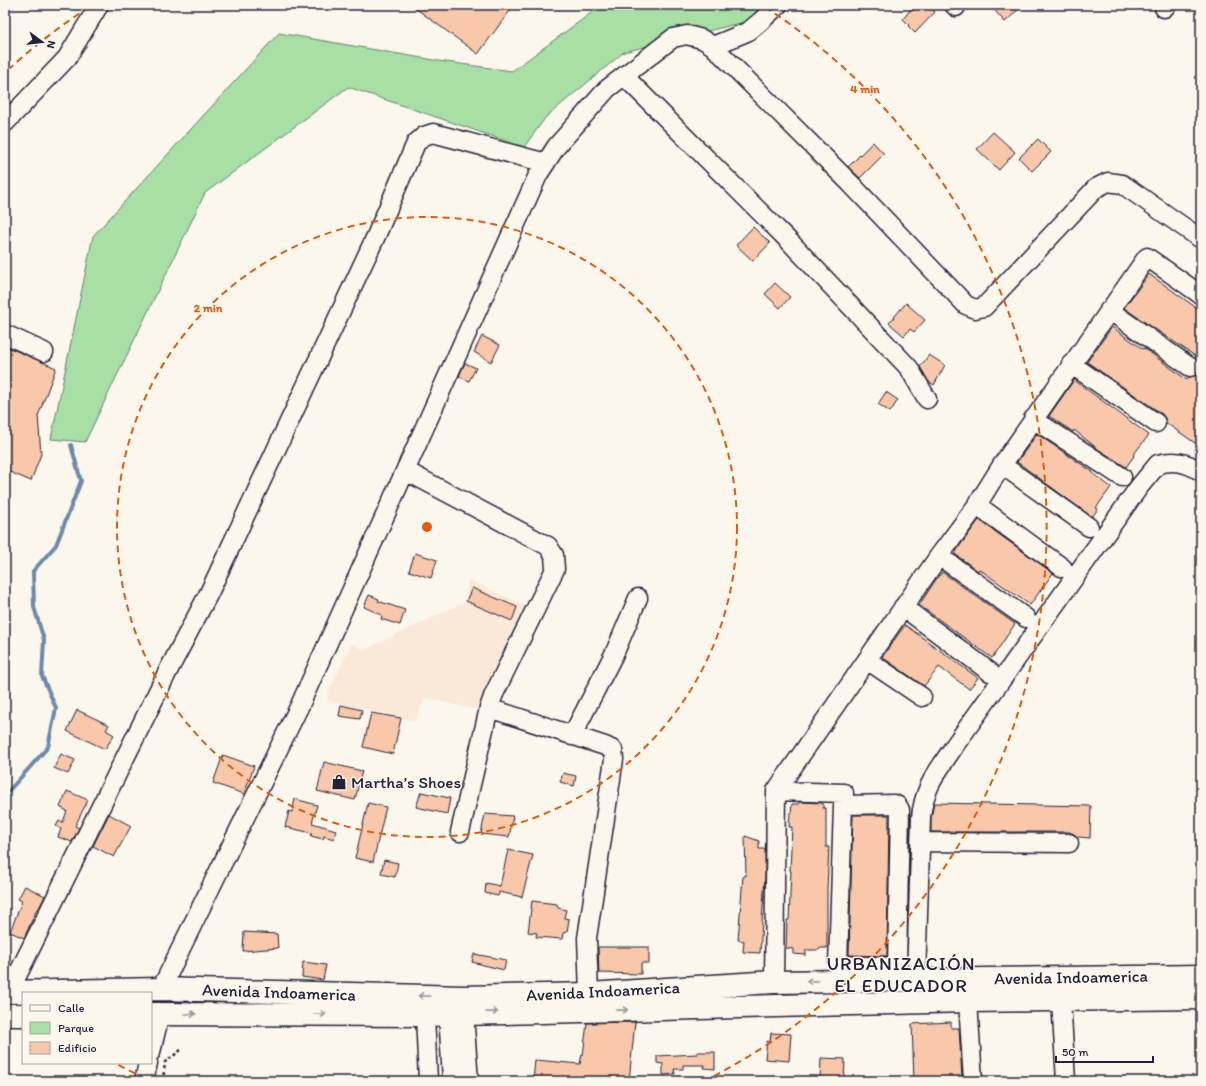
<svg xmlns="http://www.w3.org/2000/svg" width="1206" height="1086" font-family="Itim,sans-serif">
<rect width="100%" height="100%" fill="#fbf7ec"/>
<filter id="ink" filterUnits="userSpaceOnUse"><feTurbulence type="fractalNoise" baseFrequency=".025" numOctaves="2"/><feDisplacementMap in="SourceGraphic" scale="8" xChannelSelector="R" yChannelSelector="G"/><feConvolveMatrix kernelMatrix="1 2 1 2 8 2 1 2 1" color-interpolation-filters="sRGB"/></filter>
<g filter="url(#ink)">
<path fill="#fae9d8" d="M468 580 527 606 481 711 425 698 415 721 329 701 327 695 352 643 364 650 465 602Z"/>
<path fill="#a7dfa4" stroke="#648070" d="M602 5H768L756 19 624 52 546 117 524 147 348 87 205 193 85 442 51 439 93 236 279 33 439 61 512 71Z"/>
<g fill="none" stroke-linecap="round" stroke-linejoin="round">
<path stroke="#6c89ad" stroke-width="4" d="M5 795 48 747 56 708 42 676 44 640 34 607 33 571 56 545 81 481 71 445"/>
</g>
<path fill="#f9c7a9" stroke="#22223b" d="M411 5H514L478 54Z
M919 5H928L935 12 915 33 908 26 909 25 903 19 911 9 913 11Z
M990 5H1023L1005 22Z
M993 132 1015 152 999 170 977 149Z
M1038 139 1051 152 1032 171 1019 158Z
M873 142 884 154 860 178 848 167Z
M753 227 770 243 753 261 736 245Z
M1149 274 1201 311V447L1166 423 1165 418 1162 414 1087 362 1112 327 1143 349 1144 348 1187 380 1189 377 1195 376 1199 373 1200 368 1199 362 1201 360 1124 308Z
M775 283 790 297 780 308 765 294Z
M906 303 925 320 914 332 910 329 904 336 889 323Z
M482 336 500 345 491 362 474 352Z
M5 346 56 368 38 416 41 454 31 481 5 470Z
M929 355 945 365 934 385 929 382 920 367Z
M465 363 476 368 469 381 459 376Z
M1074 380 1149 435 1133 455 1134 456 1126 467 1098 449 1074 430 1073 432 1049 416Z
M886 392 898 400 890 412 878 404Z
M1037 434 1093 472 1092 473 1111 487 1096 508 1098 509 1092 517 1017 462Z
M979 520 1053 573 1030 605 979 569 978 571 955 554 959 547Z
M415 553 437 560 431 578 409 571Z
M942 572 1015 624 992 658 919 605 937 578H938Z
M472 588 517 607 512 621 466 601Z
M369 595 379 599 378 601 405 610 400 625 381 619 382 615 364 607Z
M905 625 978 678 969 689 939 667 924 686 882 657Z
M341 705 362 710 360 719 339 716Z
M77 710 109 725 106 730 114 735 105 749 67 731Z
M371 713 401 718 393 754 363 747Z
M61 754 75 760 68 774 54 768Z
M223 755 254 766 244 794 213 783Z
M324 762 362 771 355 800 317 791Z
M563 773 576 776 574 786 560 782Z
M67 791 88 800 75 826 79 828 72 842 58 837 61 829 56 826 59 821 63 822 67 811 60 807Z
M421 792 450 798 447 814 416 807Z
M295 799 317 805 312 823 336 830 334 839 324 836 323 839 311 836 312 833 285 827 289 811 292 812Z
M799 802 823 803V808H826V847H829L827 889V948H819V950H806V955L793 954V949L786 948 787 920H789L791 871H790L792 827H789L790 813 791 814 792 804H799Z
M368 803 386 807 373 862 355 858Z
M934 803 1091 806 1090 838 1078 837 1074 834 1069 832H931V818Z
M109 814 131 826 114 857 93 846Z
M485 814 513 816 509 837 481 834Z
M853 815H889L887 956 849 955Z
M745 836 759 841V849H765V876L760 953 743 952 744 941 738 940 743 876H746Z
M508 850 533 855 522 897 499 892 498 896 485 893 486 883 500 886Z
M384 860 398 863 395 877 381 874Z
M25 886 45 896 38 910 37 909 24 938 10 932 22 901 18 899Z
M532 901 557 904 558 908 566 910 564 918 569 919 567 932 563 933 562 939 536 937 537 933 528 932Z
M244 932 277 934 278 948 243 951Z
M598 947H649V963H641V974L599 973Z
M474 954 506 960 504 970 472 962Z
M303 962 326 965 323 980 302 977Z
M635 1022 629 1081H533L535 1060 580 1064 582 1054 583 1055 587 1023Z
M951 1022V1028H959L962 1079 914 1081 912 1024Z
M771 1033 791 1034 789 1061 765 1059 767 1041 770 1042Z
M697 1052H715V1069L704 1068 705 1065H683V1069H674L675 1074 663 1075V1064L657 1063V1056L697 1054Z
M821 1058 845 1059 844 1081H820Z"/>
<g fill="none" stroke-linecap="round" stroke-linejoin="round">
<g stroke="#22223b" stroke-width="21">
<path id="minor" d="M954 5 956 7
M1164 8 1167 5
M713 46 749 31 761 21 778 5
M624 76 791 243 909 368 927 399
M5 123 67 58 99 5
M1109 310 1190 367
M5 334 44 352
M1071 364 1156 423
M1033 419 1122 477
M1002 465 1089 527
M406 471 548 546 554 555 555 569 494 694 489 708 605 746 613 750 614 759 587 938 589 994
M977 505 1063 568
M939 556 1026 618
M903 607 990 672
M867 660 922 697
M572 736 615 652 638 598
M776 791 844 793 843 805 838 965 897 967 900 810 898 806 894 804 843 805
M460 832 489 708
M920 842 1069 843
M916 980 921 817C924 786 939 770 955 745L1139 487 1158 464C1174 460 1186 462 1200 471
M774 982 776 791 939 556 977 505 1002 465 1147 257 1201 295
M161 989 300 705 538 175 556 147 607 89 673 38 687 35 702 39 713 46 850 183 966 305 975 309 984 307 1096 188 1108 182 1122 184 1201 239
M9 992 168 671 209 593 376 236 416 143 424 136 433 133 546 163
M463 1000 469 1081
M1061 1000 1066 1081
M968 1001 973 1081
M448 1013 452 1081
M425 1015 428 1081
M151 1052 160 1014
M144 1081 148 1063"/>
</g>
<g stroke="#22223b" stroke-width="25">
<path id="major" d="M5 992 161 989 463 997 589 994 774 982 1201 976
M151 1014 425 1015 968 1001 1201 998
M5 1015H23"/>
</g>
<path stroke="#22223b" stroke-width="2.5" stroke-dasharray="3 3" stroke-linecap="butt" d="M163 1081 165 1062 181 1050"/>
<use href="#minor" stroke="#fbf7ec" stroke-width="18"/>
<use href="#major" stroke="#fbf7ec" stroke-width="22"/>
</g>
<defs><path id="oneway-shaft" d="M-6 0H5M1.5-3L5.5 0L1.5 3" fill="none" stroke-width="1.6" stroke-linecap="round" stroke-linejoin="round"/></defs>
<g stroke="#99979c">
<use href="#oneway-shaft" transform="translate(812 981) rotate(179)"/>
<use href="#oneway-shaft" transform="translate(424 996) rotate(-178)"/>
<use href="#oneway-shaft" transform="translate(622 1010) rotate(-1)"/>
<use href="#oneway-shaft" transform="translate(492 1012) rotate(-1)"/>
<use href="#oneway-shaft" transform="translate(190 1014)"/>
<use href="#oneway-shaft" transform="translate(320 1014)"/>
</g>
</g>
<g fill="none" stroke="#e8590c" stroke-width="2" stroke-dasharray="7 5">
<circle cx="427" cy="527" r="310"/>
<path d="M146 1079A620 620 0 0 1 117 1064M8 70A620 620 0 0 1 89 7M765 7A620 620 0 0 1 708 1079"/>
</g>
<defs>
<g id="shop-bare" transform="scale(1.2)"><path d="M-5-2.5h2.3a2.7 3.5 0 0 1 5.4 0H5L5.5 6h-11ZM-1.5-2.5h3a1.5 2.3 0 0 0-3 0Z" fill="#22223b" stroke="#fbf7ec" stroke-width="2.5" paint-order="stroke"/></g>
</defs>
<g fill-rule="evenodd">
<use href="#shop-bare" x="339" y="782"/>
</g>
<g text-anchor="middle" stroke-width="3" stroke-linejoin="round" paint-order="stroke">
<g font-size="17" fill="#22223b" stroke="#fbf7ec" text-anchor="start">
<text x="351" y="788">Martha’s Shoes</text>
</g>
<g font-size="17" fill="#22223b" stroke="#fbf7ec">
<text transform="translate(1071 977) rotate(-1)" y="6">Avenida Indoamerica</text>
<text transform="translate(603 991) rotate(-3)" y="6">Avenida Indoamerica</text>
<text transform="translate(279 992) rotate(2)" y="6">Avenida Indoamerica</text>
</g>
<g font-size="19" letter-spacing="1" fill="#22223b" stroke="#fbf7ec">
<text x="901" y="970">URBANIZACIÓN<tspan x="901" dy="22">EL EDUCADOR</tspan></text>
</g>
</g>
<circle cx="427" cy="527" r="6" fill="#e8590c" stroke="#fbf7ec" stroke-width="2"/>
<g font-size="12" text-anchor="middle" font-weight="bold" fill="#e8590c" stroke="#fbf7ec" stroke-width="3" stroke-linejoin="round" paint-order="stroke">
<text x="865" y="93">4 min</text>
<text x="208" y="312">2 min</text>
</g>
<rect width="1206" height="1086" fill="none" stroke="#fbf7ec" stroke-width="20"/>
<rect x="10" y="10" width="1186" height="1066" fill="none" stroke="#22223b" stroke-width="1.5" filter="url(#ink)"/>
<rect x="22" y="992" width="130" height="72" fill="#fbf7ec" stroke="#a4a2a5"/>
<rect x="30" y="1005" width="20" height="6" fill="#fbf7ec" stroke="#a4a2a5"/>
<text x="58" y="1012" font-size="12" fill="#22223b">Calle</text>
<rect x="30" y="1022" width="20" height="12" fill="#a7dfa4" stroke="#a4a2a5"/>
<text x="58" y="1032" font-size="12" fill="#22223b">Parque</text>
<rect x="30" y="1042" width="20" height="12" fill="#f9c7a9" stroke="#a4a2a5"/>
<text x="58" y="1052" font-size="12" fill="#22223b">Edificio</text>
<g transform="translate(42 42) rotate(105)" stroke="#fbf7ec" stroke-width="3" paint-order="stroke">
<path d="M0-3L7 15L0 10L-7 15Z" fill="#22223b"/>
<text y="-6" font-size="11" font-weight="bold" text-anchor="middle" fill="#22223b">N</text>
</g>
<path d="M1056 1056v6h97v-6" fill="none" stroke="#22223b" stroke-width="2"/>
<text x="1062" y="1056" font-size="12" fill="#22223b" stroke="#fbf7ec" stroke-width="3" paint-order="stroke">50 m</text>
</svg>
